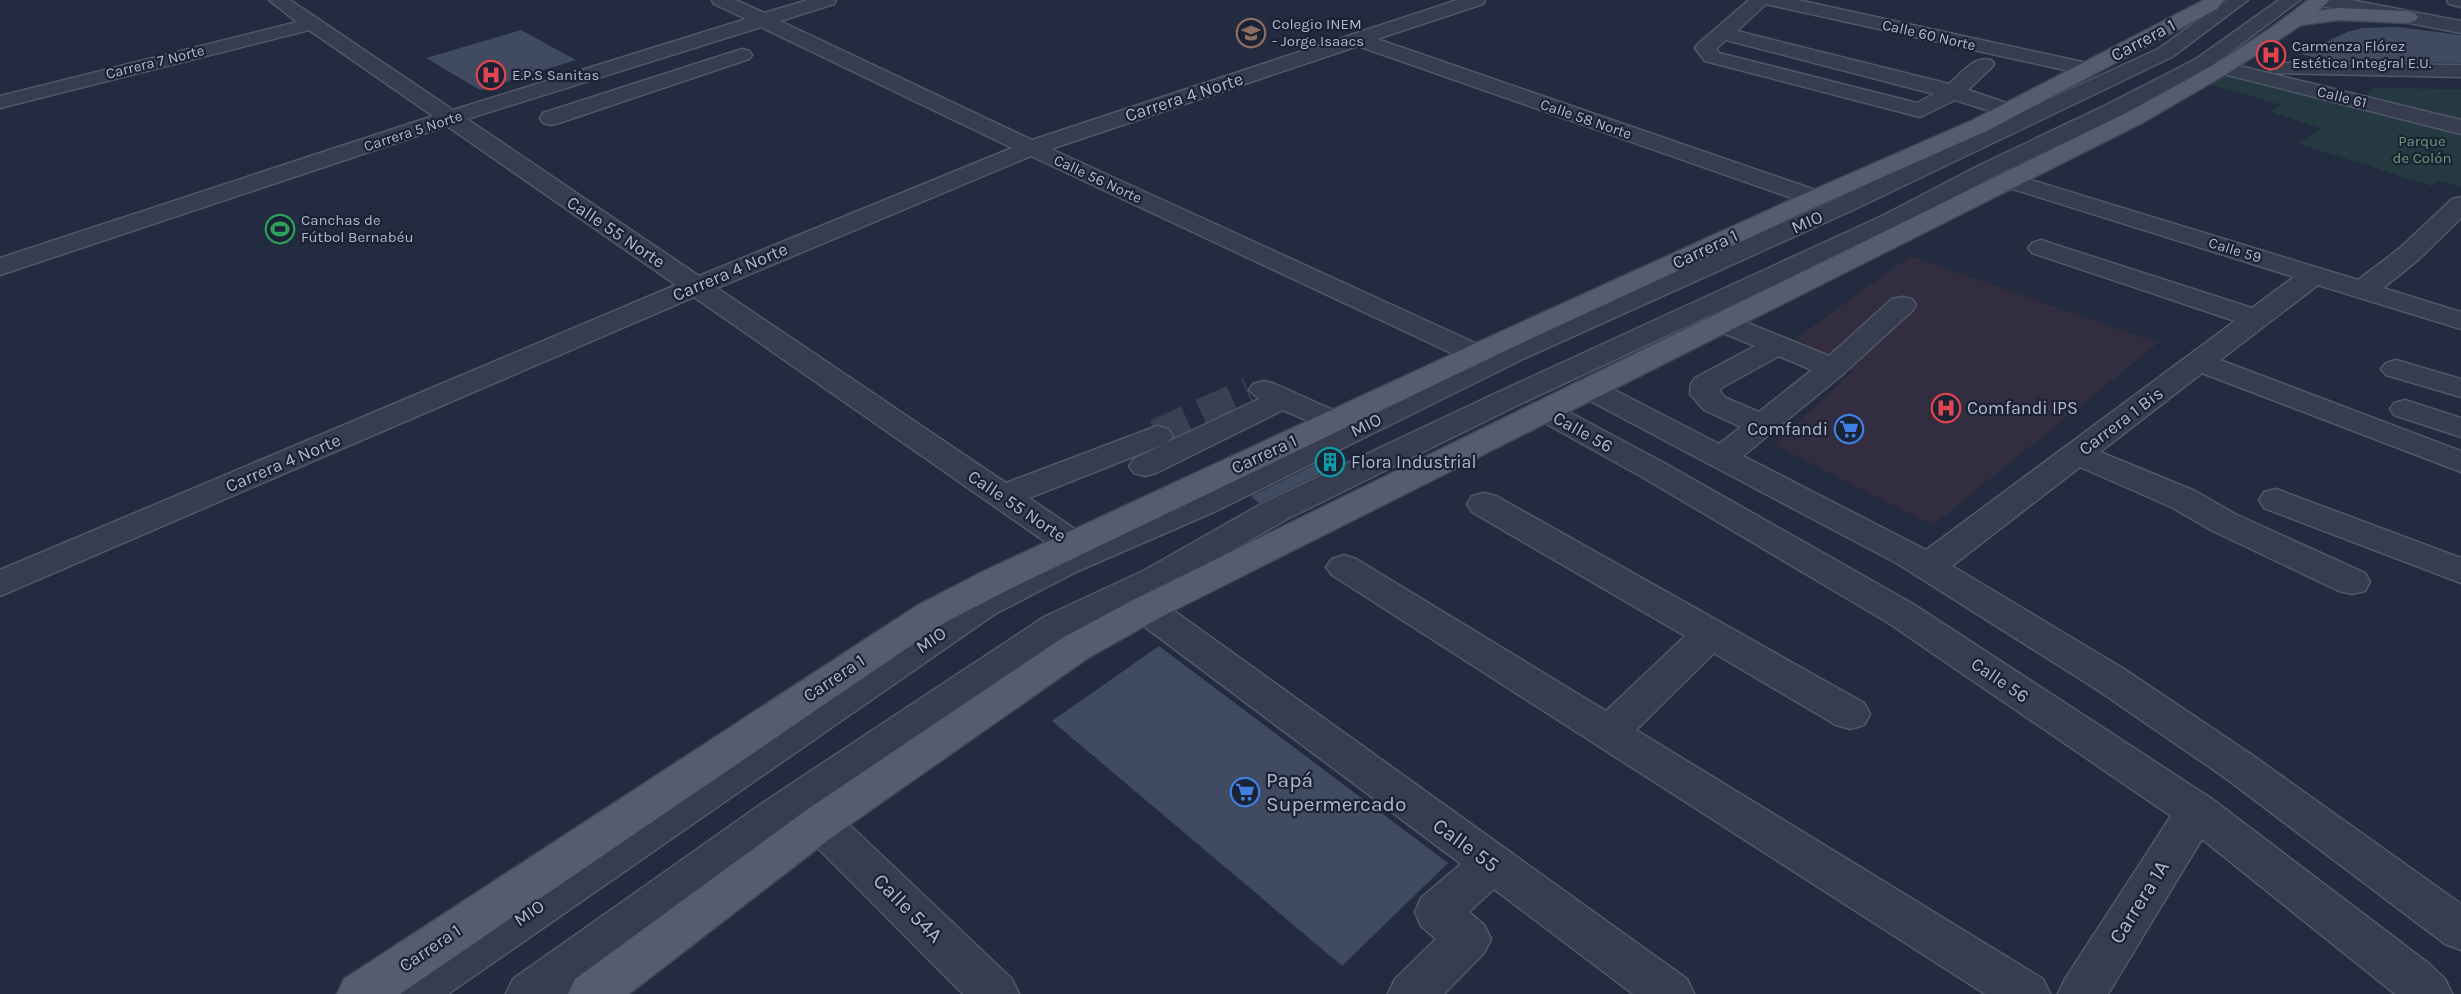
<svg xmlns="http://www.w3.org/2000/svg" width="2461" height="994" font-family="Karla,sans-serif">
<rect width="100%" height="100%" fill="#222b3f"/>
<path fill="#322e3f" d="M1910 256 2158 343 1933 525 1774 445 1854 370 1790 343Z"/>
<path fill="#243a40" d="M2223 68 2461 127V187L2438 181 2432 186 2299 144 2321 128 2269 111 2281 105 2200 81Z
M2375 88 2461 89V124L2362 99Z"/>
<path fill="#404a61" d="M2398 27 2461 35V63L2328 61 2301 54 2347 32 2362 28Z
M521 30 576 60 480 90 426 58Z
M1316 464 1320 474 1259 503 1251 496Z
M1159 646 1448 863 1342 966 1052 721Z"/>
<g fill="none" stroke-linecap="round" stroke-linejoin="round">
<path stroke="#384054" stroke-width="34" stroke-dasharray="34 16" stroke-linecap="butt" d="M1157 436 1250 394"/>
<g stroke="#51586a" stroke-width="3">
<path id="minor" d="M269 0H290L453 110 746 19 714 4 712 0H736L764 13 808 0H836L834 4 780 21 1032 140 1457 0H1485L1483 4 1377 39 1824 193 1827 198 1824 203 1815 205 1806 203 1358 46 1051 149 1486 348 1490 353 1835 200 2009 117 1955 100 1920 117 1705 61 1695 48 1698 44 1749 0H1798L2087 63 2094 65 2097 69 2094 73 2087 75 1766 4 1737 31 1949 84C1961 74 1974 55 1991 60L1994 64 1991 68 1968 90 2016 106 2019 111 2017 114 2158 49 2227 0H2248L2172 57 1853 210 1523 359 1216 511 1078 571 995 614 448 994H385L392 979 969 596 1060 552 694 297 0 596V570L676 285 447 126 0 275V258L433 116 309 30 0 108V96L297 22ZM761 27 1012 148 699 276 467 119ZM1726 40 1934 94 1917 103 1719 53 1716 49ZM1031 156 1466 360 1472 362 1348 421 1344 415 1275 384 1264 381 1253 384 1249 390 1259 399 1168 442 1173 436 1168 429 1157 426 1006 483 717 288ZM1283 410 1329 430 1192 495 1088 540 1085 536 1029 498 1165 444 1134 459 1129 466 1134 473 1145 476 1156 473Z
M2279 0H2300L2210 67 2120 116 1994 176 1900 226 1514 407 1287 519 1150 597 1159 600 1687 979 1694 994H1633L1494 889 1469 912 1484 925 1491 939 1484 953 1444 994H1388L1395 979 1436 939 1421 926 1415 912 1421 898 1461 864 1133 618 1129 607 1070 635 823 806 835 811 1012 979 1019 994H963L805 835 799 823 568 994H506L513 979 767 800 1044 617 1145 570 1263 503 1492 395 1882 216 1978 166 2104 106 2196 59Z
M2313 0H2351L2461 21V33L2322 6 2315 4Z
M2447 0H2461V7L2449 4Z
M742 49 749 51 752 55 749 59 559 123 551 125 543 123 540 118 543 113Z
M2223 62 2461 120V134L2216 72 2213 68 2216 64Z
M2279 63 2461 65V77L2272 73 2269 69 2272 65Z
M2008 173 2358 280 2400 248 2452 199 2461 197V218L2418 260 2383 288 2461 312V329L2318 285 2220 360 2461 451V472L2202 373 2100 452 2195 491 2235 514 2365 573 2370 582 2365 591 2352 594 2339 591 2211 530 2171 507 2080 467 1952 566 2124 669 2252 755 2461 904V950L2445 944 2224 777 2096 689 1898 564 1577 394 1573 388 1577 382 1588 379 1599 382 1719 444 1741 427 1704 410 1690 394 1691 384 1695 378 1755 346 1711 328 1707 322 1711 316 1721 314 1731 316 1829 356 1892 299 1902 297 1912 299 1916 305 1912 311 1843 374 1743 456 1926 550 2235 321 2032 253 2028 248 2032 243 2041 240 2050 243 2252 308 2294 277 2000 185 1996 180 2000 175ZM1779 356 1812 370 1759 412 1726 398 1720 392 1721 388Z
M2396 360 2461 379V397L2386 375 2381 369 2386 363Z
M2405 400 2461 418V437L2394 415 2390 409 2394 403Z
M1543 401 1554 404 1666 464 1913 604 2212 799 2428 963 2445 979 2452 994H2395L2202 839 2108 994H2058L2065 979 2171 816 1887 622 1644 478 1532 416 1528 410 1532 404Z
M2276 489 2461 558V583L2264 508 2259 500 2264 492Z
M1484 493 1496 496 1864 703 1870 714 1864 725 1850 729 1836 725 1714 653 1636 730 2043 979 2050 994H1985L1332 575 1326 567 1332 559 1344 555 1356 559 1606 711 1685 636 1472 512 1467 504 1472 496Z"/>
</g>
<g stroke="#3f4658" stroke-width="3">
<path id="major" d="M2204 0H2224L2217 9 1989 130 1824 203 1507 350 1010 589 944 623 400 994H337L344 979 918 605 984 571 1487 338 1806 193 1973 120Z
M2308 0H2329L2318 11 2339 8 2408 11 2415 13 2418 17 2415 21 2408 23 2339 20 2301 25 2230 72 2142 123 1159 618 1088 658 835 835 629 994H568L575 979 805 811 1062 638 1133 600 2126 113C2189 79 2252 45 2308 0Z"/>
</g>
<use href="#minor" fill="#363d4f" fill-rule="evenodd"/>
<use href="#major" fill="#545c6f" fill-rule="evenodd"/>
</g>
<defs>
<g id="school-ring" transform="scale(1.5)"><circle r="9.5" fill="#1b2234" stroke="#8d6e63" stroke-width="1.5"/><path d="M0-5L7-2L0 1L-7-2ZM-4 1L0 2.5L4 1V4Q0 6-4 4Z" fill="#8d6e63"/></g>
<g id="hospital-ring" transform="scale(1.5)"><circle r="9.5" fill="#1b2234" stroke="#e0444e" stroke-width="1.5"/><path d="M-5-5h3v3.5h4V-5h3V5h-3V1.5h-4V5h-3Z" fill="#e0444e"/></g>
<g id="stadium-ring" transform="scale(1.5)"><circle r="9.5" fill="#1b2234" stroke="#2e9e5b" stroke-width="1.5"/><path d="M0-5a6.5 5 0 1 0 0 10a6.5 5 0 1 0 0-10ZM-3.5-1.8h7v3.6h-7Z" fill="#2e9e5b"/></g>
<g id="supermarket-ring" transform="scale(1.5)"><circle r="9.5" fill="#1b2234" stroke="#3f7fe0" stroke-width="1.5"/><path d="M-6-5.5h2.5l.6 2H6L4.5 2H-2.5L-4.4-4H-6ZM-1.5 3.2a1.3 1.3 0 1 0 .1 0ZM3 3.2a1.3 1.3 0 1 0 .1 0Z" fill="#3f7fe0"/></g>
<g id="building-ring" transform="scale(1.5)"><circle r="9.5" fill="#1b2234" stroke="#0f9aa8" stroke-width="1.5"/><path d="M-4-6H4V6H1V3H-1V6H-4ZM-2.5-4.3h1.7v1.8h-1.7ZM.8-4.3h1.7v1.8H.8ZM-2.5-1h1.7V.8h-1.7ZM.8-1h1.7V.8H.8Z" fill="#0f9aa8"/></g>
</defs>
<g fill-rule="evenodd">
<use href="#school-ring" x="1251" y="33"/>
<use href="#hospital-ring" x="2271" y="55"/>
<use href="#hospital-ring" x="491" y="75"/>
<use href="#stadium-ring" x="280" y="229"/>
<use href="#hospital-ring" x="1946" y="408"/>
<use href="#supermarket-ring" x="1849" y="429"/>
<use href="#building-ring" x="1330" y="462"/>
<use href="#supermarket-ring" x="1245" y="792"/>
</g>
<g text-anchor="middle" stroke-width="4.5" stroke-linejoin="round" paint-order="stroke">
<g font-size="15" fill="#b2b8ca" stroke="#1b2234" text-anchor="start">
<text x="1272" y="29">Colegio INEM<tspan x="1272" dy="17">- Jorge Isaacs</tspan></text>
<text x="2292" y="51">Carmenza Flórez<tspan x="2292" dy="17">Estética Integral E.U.</tspan></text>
<text x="512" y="80">E.P.S Sanitas</text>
<text x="301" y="225">Canchas de<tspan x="301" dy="17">Fútbol Bernabéu</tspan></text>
</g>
<g font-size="15" fill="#b2b8ca" stroke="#1b2234">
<text transform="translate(1929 35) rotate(13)" y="5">Calle 60 Norte</text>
<text transform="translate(155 62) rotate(-14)" y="5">Carrera 7 Norte</text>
<text transform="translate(2342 97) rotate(14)" y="5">Calle 61</text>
<text transform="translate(1586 119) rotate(19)" y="5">Calle 58 Norte</text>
<text transform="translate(413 131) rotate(-18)" y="5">Carrera 5 Norte</text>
<text transform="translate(1098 179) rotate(25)" y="5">Calle 56 Norte</text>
<text transform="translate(2235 250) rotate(17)" y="5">Calle 59</text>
</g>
<g font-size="15" fill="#679d79" stroke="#1b2234">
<text x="2422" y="146">Parque<tspan x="2422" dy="17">de Colón</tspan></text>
</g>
<g font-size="18" fill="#b2b8ca" stroke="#1b2234">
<text transform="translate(2143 40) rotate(-28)" y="6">Carrera 1</text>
<text transform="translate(1184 97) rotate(-18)" y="6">Carrera 4 Norte</text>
<text transform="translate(1807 222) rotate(-24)" y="6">MIO</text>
<text transform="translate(616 232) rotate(34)" y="6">Calle 55 Norte</text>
<text transform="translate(1705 249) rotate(-25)" y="6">Carrera 1</text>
<text transform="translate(730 272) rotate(-23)" y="6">Carrera 4 Norte</text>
<text transform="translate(2121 421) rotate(-37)" y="6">Carrera 1 Bis</text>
<text transform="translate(1366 425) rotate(-26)" y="6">MIO</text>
<text transform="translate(1583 432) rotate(29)" y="6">Calle 56</text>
<text transform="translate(1264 454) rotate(-25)" y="6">Carrera 1</text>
<text transform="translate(283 463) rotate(-23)" y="6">Carrera 4 Norte</text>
<text transform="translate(1017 506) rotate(34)" y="6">Calle 55 Norte</text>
<text transform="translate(931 640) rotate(-34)" y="6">MIO</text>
<text transform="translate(834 678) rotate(-34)" y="6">Carrera 1</text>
<text transform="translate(2000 680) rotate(34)" y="6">Calle 56</text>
<text transform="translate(529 913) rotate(-34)" y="6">MIO</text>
<text transform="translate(430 948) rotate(-34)" y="6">Carrera 1</text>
</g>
<g font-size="18" fill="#b2b8ca" stroke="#1b2234" text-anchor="start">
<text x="1967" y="414">Comfandi IPS</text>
<text x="1828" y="435" text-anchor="end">Comfandi</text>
<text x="1351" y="468">Flora Industrial</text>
</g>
<g font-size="21" fill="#b2b8ca" stroke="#1b2234" text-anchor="start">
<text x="1266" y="787">Papá<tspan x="1266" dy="24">Supermercado</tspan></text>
</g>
<g font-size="21" fill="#b2b8ca" stroke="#1b2234">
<text transform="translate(1466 845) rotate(36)" y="7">Calle 55</text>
<text transform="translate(2139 902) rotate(-58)" y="7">Carrera 1A</text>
<text transform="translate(908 908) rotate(45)" y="7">Calle 54A</text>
</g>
</g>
</svg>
